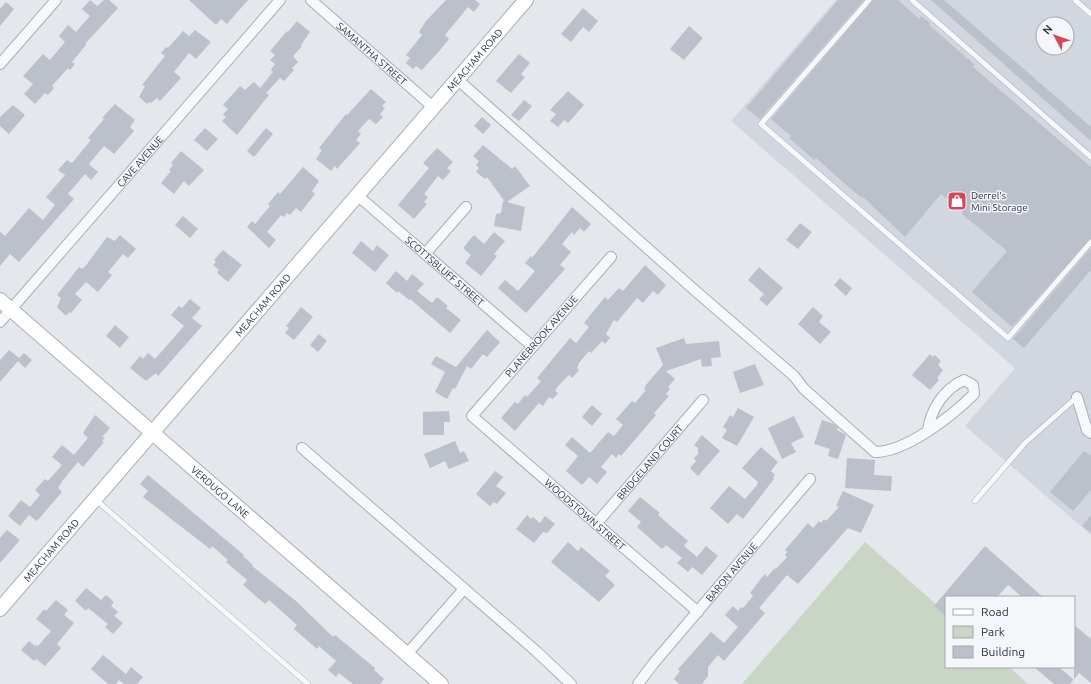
<svg xmlns="http://www.w3.org/2000/svg" width="1091" height="684" font-family="Ubuntu,sans-serif">
<rect width="100%" height="100%" fill="#e4e7ec"/>
<path fill="#d2d6de" fill-rule="evenodd" d="M836 0H1091V535L965 426 1015 368 731 121ZM1043 24H1067V48H1043Z"/>
<path fill="#c9d6c5" d="M865 542 946 613V667H1009L1028 684H742Z"/>
<path fill="#bbc0ca" d="M90 0 97 6 104 0H109L118 8 85 44 86 45 72 62 75 64 70 70 68 68 52 86 54 88 48 95 45 93 35 104 24 94 33 84 23 76 43 54 50 60 65 42 59 36 68 25 76 32 90 16 82 9Z
M189 0H248L227 24 221 19 216 25Z
M446 0H475L480 4 474 12 468 7 445 35 449 39 440 50 422 70 416 66 413 69 406 63 410 58 406 55 422 35 419 32 426 21Z
M838 0H864L760 119 746 108Z
M873 0H898L919 19 921 16 930 23 929 25 975 65 973 67 1091 167V238L1012 327 972 292 1007 251 962 214 963 212 941 194 905 237 863 197 862 198 852 190 816 158 814 160 805 152 789 138 791 136 771 119Z
M931 0H944L1091 127V141Z
M6 2 14 9 0 26V9Z
M583 8 598 21 589 32 583 27 571 42 561 34Z
M297 21 310 32 301 45 302 46 293 56 298 62 292 68 294 70 284 81 280 78 266 93 269 95 237 135 222 121 226 117 223 114 228 109 223 105 240 86 245 90 254 82 260 88 273 72 271 70 275 64 270 60 275 55 270 51 287 31 288 32Z
M689 26 703 38 684 60 670 49Z
M195 30 211 42 196 59 189 53 174 72 181 78 160 101 157 98 151 103 149 102 147 104 139 97 145 86 142 85 165 56 161 53 166 47 168 48 183 31 189 36Z
M519 54 530 63 521 74 525 77 511 93 496 81Z
M371 89 386 102 382 106 385 108 380 114 383 117 376 124 369 119 358 131 361 134 356 140 360 143 337 169 335 166 331 171 316 159 322 150 319 148 346 114 347 115Z
M568 91 584 105 568 123 564 120 558 127 550 121 556 114 550 110Z
M524 100 532 106 519 121 511 115Z
M115 104 135 120 130 127 134 131 114 154 104 146 89 164 98 172 91 180 85 174 68 194 74 199 19 262 10 254 0 266V232L5 236 29 208 43 220 55 205 46 197 65 175 58 170 67 160 72 163 91 140 88 138 104 119 102 118Z
M13 105 25 115 9 134 0 126V117Z
M482 117 491 125 483 134 474 126Z
M205 128 218 139 207 151 194 140Z
M266 128 273 134 254 157 247 151Z
M483 145 512 169 515 166 530 186 507 202 525 207 521 231 494 226 496 214 501 213 503 201 505 202 487 177 485 179 476 172 479 168 476 165 479 161 473 156Z
M437 148 453 162 447 168 451 171 443 180 438 176 424 194 428 197 424 202 427 204 414 219 398 205 429 168 423 163Z
M181 151 204 170 189 186 184 181 174 194 161 183 171 171 169 170 173 165 171 163Z
M303 167 319 181 312 191 315 194 301 212 296 208 290 215 287 213 284 217 281 215 267 232 276 240 269 248 247 227 252 221 255 224 270 206 268 204 278 192 280 194Z
M572 207 591 224 584 232 580 228 574 235 572 232 562 244 571 252 560 265 565 269 526 313 498 288 505 280 518 291 535 271 525 263 531 256 532 258Z
M183 216 198 229 190 238 175 225Z
M800 223 812 232 798 249 786 240Z
M494 232 505 241 494 254 497 256 481 276 465 263 471 255 463 248 474 235 484 244Z
M120 235 136 249 128 258 123 254 108 272 112 275 98 292 86 282 75 294 82 300 71 313 69 312 66 316 57 307 61 298 57 295 79 267 82 269 87 264 107 237 115 241Z
M361 241 373 251 377 245 389 255 375 272 352 253Z
M1091 248V270L1024 348 1013 339Z
M223 250 242 265 228 282 217 273 219 270 213 265 216 262 214 260Z
M645 265 666 285 658 295 653 291 643 303 637 298 617 322 614 320 606 334 610 338 605 344 602 341 591 353 589 351 579 363 577 368 579 370 572 378 569 375 558 386 555 391 558 393 553 399 549 397 543 406 539 403 515 431 501 418 515 402 518 404 525 395 527 397 541 381 537 378 570 338 576 343 589 327 584 323 605 297 608 300 619 288 623 291Z
M759 267 783 288 767 306 759 299 764 294 748 280Z
M396 271 407 281 412 274 424 284 417 291 432 303 437 297 448 306 446 308 461 320 450 333 410 299 409 300 398 291 397 293 386 283Z
M840 278 852 288 846 296 834 285Z
M190 299 201 308 192 318 202 326 158 376 156 373 146 381 130 368 140 356 143 359 148 353 155 359 184 326 171 315 179 306 182 308Z
M301 307 313 317 294 340 285 333 289 328 286 326Z
M813 307 823 316 819 322 831 332 820 344 798 324Z
M115 325 129 337 120 348 106 336Z
M487 330 500 342 487 357 483 354 471 369 467 366 455 389 453 388 447 399 435 392 445 372 431 364 436 356 456 367Z
M319 334 327 341 318 352 310 345Z
M684 338 686 344 719 341 721 357 711 358 712 366 702 367 701 359 666 371 675 379 668 387 670 389 666 394 669 396 654 413 656 415 621 456 619 454 616 458 612 454 601 467 607 472 597 484 589 477 582 485 566 471 578 456 565 445 572 437 590 453 608 432 614 436 623 425 616 419 632 401 635 403 646 390 644 389 646 385 663 365 656 348Z
M9 350 19 358 24 353 32 360 25 368 18 361 0 382V360Z
M930 354 933 357 935 355 941 361 938 365 943 370 937 378 939 380 930 390 912 375Z
M755 364 764 385 740 393 733 372Z
M592 405 602 414 592 426 582 417Z
M738 408 754 417 737 446 722 438 727 430 723 427 730 415 733 417Z
M449 411 450 422H444V435H423V412Z
M95 415 110 428 102 437 105 438 102 441 104 442 83 467 78 462 63 480 58 488 62 492 37 521 29 515 20 526 8 516 21 500 30 507 40 495 35 490 45 479 48 481 62 465 52 457 62 445 74 455 88 438 83 433Z
M794 416 804 437 791 443 796 452 782 459 768 428Z
M822 420 834 424 838 428 837 430 846 435 838 459 828 456 830 449 814 444Z
M702 435 720 451 698 476 690 468 696 461 694 458 698 454V448L694 445Z
M455 441 460 453 464 451 469 461 449 469 445 461 430 468 424 454Z
M761 447 778 462 771 471 775 475 773 478 774 479 743 519 737 514 728 524 710 508 729 486 745 499 757 485 758 482 742 468Z
M1084 451 1091 456V490L1073 511 1050 492Z
M847 458 875 460 874 475 892 476 891 491 845 488Z
M495 471 503 477 496 486 506 493 497 504 494 502 490 506 476 494Z
M148 475 244 555 243 556 253 565 252 566 296 601 333 637 335 635 375 668 374 670 384 679 380 684H353L339 673 336 677 328 670 336 661 319 646 317 649 294 629 297 625 269 600 265 604 243 585 247 580 226 562 228 560 212 546 210 549 143 497 148 491 140 484Z
M843 491 874 505 861 533 848 528 798 584 787 575 759 608 765 613 724 661 718 655 708 667V676L702 684H679L674 679 680 671 678 669 711 632 724 643 738 627 725 615 733 606 738 611 741 607 743 608 753 596 750 593 759 581 765 574 767 577 775 568 776 569 787 557 785 555 787 552 785 550 808 523 813 528 819 521 821 523 824 519 826 521 839 507 836 506Z
M640 497 660 513 658 515 688 541 684 546 697 557 706 546 718 556 702 575 692 567 688 572 677 563 682 558 666 545 662 549 637 527 641 522 628 511Z
M527 515 531 519 533 517 540 523 545 516 555 524 547 533 543 532 534 543 516 529Z
M1091 515V533L1082 526Z
M7 530 20 540 0 563V538Z
M568 542 578 551 581 547 610 571 605 576 615 585 599 602 551 562Z
M985 546 1043 597H1022L1008 585 997 597H946V616L934 606Z
M86 588 101 600 106 595 114 602 111 606 118 612 114 616 123 623 113 634 105 627 108 624 88 608 86 611 75 601Z
M56 600 68 610 64 615 74 623 57 644 61 648 45 666 36 659 34 661 21 650 29 641 35 646 36 645 38 646 51 631 36 619 44 609 46 611Z
M1074 625 1091 639V683L1079 673 1070 684H1054L1034 667H1059L1074 680Z
M103 655 126 674 131 667 143 677 137 684H124L119 680 116 684H108L91 669Z"/>
<g fill="none" stroke-linecap="round" stroke-linejoin="round">
<g stroke="#a9aeb7" stroke-width="6">
<path id="lane" d="M869 0 761 124 1008 338 1091 242
M912 0 1091 157
M1075 0 1091 14
M96 500 308 684
M975 501 1025 443 1077 397"/>
</g>
<g stroke="#a9aeb7" stroke-width="12">
<g id="street">
<path id="s1" d="M311 0 433 107"/>
<path d="M0 64 56 0"/>
<path d="M457 79 691 287 794 376 804 389 875 452C906 452 952 416 974 394L973 385 964 380C944 389 931 409 928 430"/>
<path id="s2" d="M357 195 532 346"/>
<path d="M425 254 466 207"/>
<path id="s3" d="M611 257 472 416 698 612"/>
<path id="s4" d="M0 322 280 0"/>
<path d="M1077 397 1087 430 1091 433"/>
<path d="M302 448 536 651 571 684"/>
<path id="s5" d="M596 524 703 400"/>
<path d="M407 654 464 589"/>
<path id="s6" d="M638 684 653 664 810 479"/>
</g>
</g>
<g stroke="#a9aeb7" stroke-width="16">
<g id="secondary">
<path id="s7" d="M0 300 441 684"/>
<path id="s8" d="M0 609 526 0"/>
</g>
</g>
<use href="#lane" stroke="#f7f8fa" stroke-width="5"/>
<use href="#street" stroke="#f7f8fa" stroke-width="10"/>
<use href="#secondary" stroke="#fff" stroke-width="14"/>
</g>
<defs>
<g id="shop-square" transform="scale(1)"><rect x="-9" y="-9" width="18" height="18" rx="4" fill="#d1495b" stroke="#f4f6f9"/><path d="M-5-2.5h2.3a2.7 3.5 0 0 1 5.4 0H5L5.5 6h-11ZM-1.5-2.5h3a1.5 2.3 0 0 0-3 0Z" fill="#fff"/></g>
</defs>
<g fill-rule="evenodd">
<use href="#shop-square" x="957" y="201"/>
</g>
<g text-anchor="middle" stroke-width="3" stroke-linejoin="round" paint-order="stroke">
<g font-size="10" fill="#2b3445" stroke="#f4f6f9">
<text dy="4" stroke="none"><textPath href="#s1" startOffset="81">SAMANTHA STREET</textPath></text>
<text dy="4" stroke="none"><textPath href="#s8" startOffset="726">MEACHAM ROAD</textPath></text>
<text dy="4" stroke="none"><textPath href="#s4" startOffset="213">CAVE AVENUE</textPath></text>
<text dy="4" stroke="none"><textPath href="#s2" startOffset="116">SCOTTSBLUFF STREET</textPath></text>
<text dy="4" stroke="none"><textPath href="#s8" startOffset="402">MEACHAM ROAD</textPath></text>
<text transform="translate(541 336) rotate(-49)" y="4">PLANEBROOK AVENUE</text>
<text dy="4" stroke="none"><textPath href="#s5" startOffset="82">BRIDGELAND COURT</textPath></text>
<text dy="4" stroke="none"><textPath href="#s7" startOffset="292">VERDUGO LANE</textPath></text>
<text dy="4" stroke="none"><textPath href="#s3" startOffset="361">WOODSTOWN STREET</textPath></text>
<text dy="4" stroke="none"><textPath href="#s8" startOffset="78">MEACHAM ROAD</textPath></text>
<text dy="4" stroke="none"><textPath href="#s6" startOffset="146">BARON AVENUE</textPath></text>
</g>
<g font-size="10" fill="#2b3445" stroke="#f4f6f9" text-anchor="start">
<text x="971" y="199">Derrel's<tspan x="971" dy="12">Mini Storage</tspan></text>
</g>
</g>
<rect x="945" y="596" width="130" height="72" fill="#f4f6f9" stroke="#a4a8b1"/>
<rect x="953" y="609" width="20" height="6" fill="#ffffff" stroke="#a4a8b1"/>
<text x="981" y="616" font-size="12" fill="#2b3445">Road</text>
<rect x="953" y="626" width="20" height="12" fill="#c9d6c5" stroke="#a4a8b1"/>
<text x="981" y="636" font-size="12" fill="#2b3445">Park</text>
<rect x="953" y="646" width="20" height="12" fill="#bbc0ca" stroke="#a4a8b1"/>
<text x="981" y="656" font-size="12" fill="#2b3445">Building</text>
<g transform="translate(1055 36) rotate(311)"><circle r="19" fill="#f4f6f9" stroke="#a4a8b1"/>
<path d="M0-3L7 15L0 10L-7 15Z" fill="#d1495b"/>
<text y="-6" font-size="11" font-weight="bold" text-anchor="middle" fill="#2b3445">N</text>
</g>
</svg>
